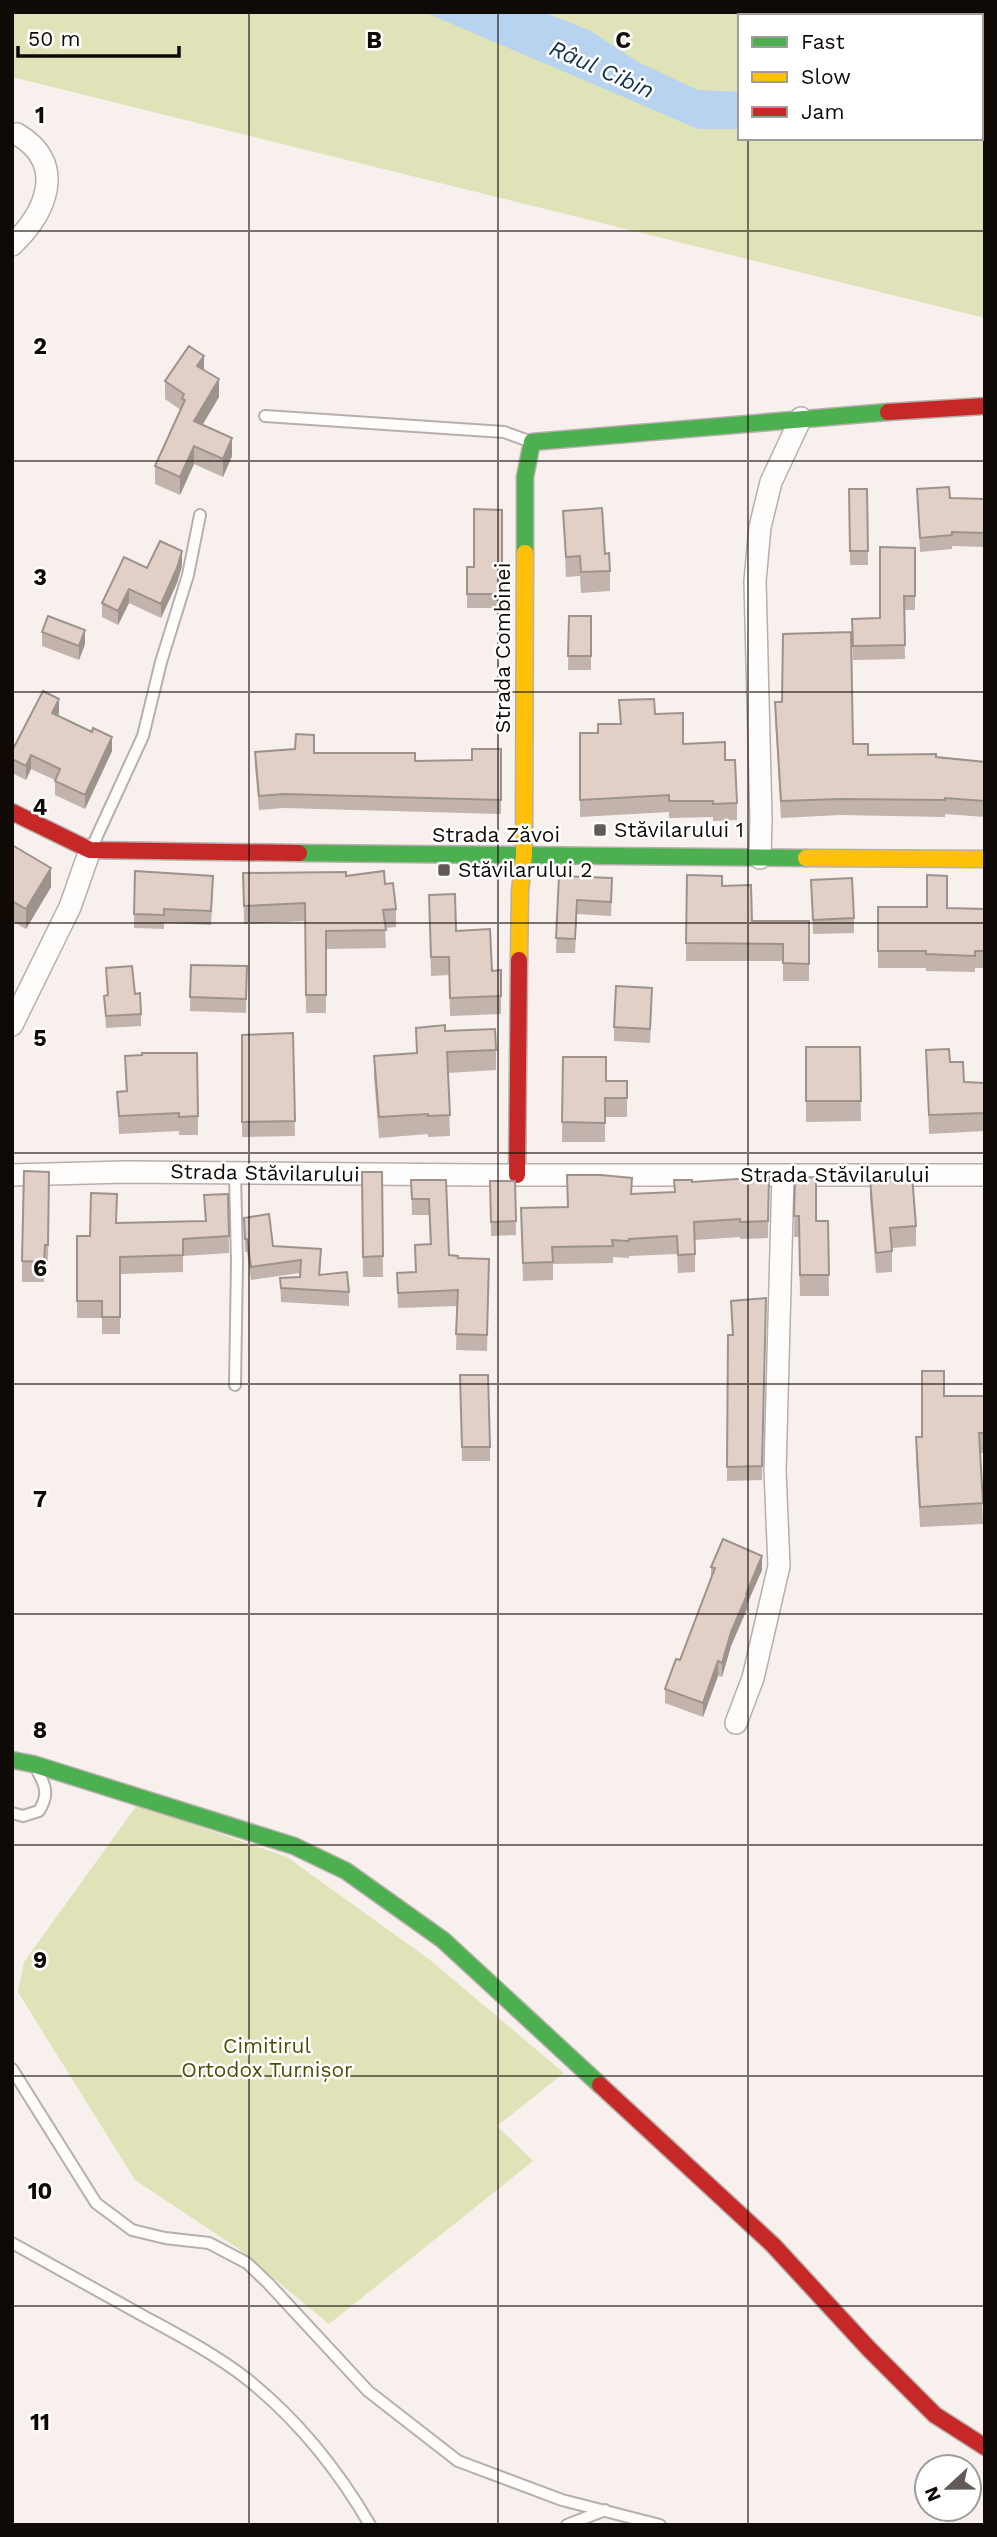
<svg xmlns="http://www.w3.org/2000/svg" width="997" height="2537" font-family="'Work Sans',sans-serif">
<rect width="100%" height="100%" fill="#f7f0ec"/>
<path fill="#e0e2b8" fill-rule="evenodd" d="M12 12H985V318L12 77ZM740 16H981V138H740Z
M137 1805 287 1857 430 1960 564 2073 497 2126 533 2161 329 2324 236 2247 135 2180 18 1992 24 1962Z"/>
<path fill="#b7d3f0" d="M424 12H543L591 31 638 62 698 90 740 92V129H698Z
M985 52V144L981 138V53Z"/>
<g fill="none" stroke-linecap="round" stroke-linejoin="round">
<g stroke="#b6afab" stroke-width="14">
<path id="lane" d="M265 416 504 432 529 441
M92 847 143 736 161 662 188 575 200 515
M235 1385 237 1262 235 1173
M12 1813 23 1816 39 1811C48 1796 47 1788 38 1772
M12 2069 96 2203 132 2230 165 2238 209 2243 247 2263 268 2283 368 2391 458 2461 562 2500 660 2525
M12 2243C57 2268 102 2293 147 2318 182 2337 216 2355 247 2379 297 2419 338 2470 370 2525
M567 2525 605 2510"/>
</g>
<g stroke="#b6afab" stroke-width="24">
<path id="street" d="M12 245C47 212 67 163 17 134
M760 858 761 818 755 581 760 527 771 482 801 418
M12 1025 70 907 90 850
M12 1175 125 1172 482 1175H985
M736 1723 753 1678 779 1566 775 1471 783 1175"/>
</g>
<g stroke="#b6afab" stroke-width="19">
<path id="fast" d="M525 553V477L532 442 888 412
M299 853 806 858
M12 1760 33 1764 294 1846 346 1871 443 1940 600 2085"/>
</g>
<g stroke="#b6afab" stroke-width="19">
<path id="slow" d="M806 858 985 859
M519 960 520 891 524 855 525 553"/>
</g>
<g stroke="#b6afab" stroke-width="19">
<path id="jam" d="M888 412 985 406
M12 812 90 850 299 853
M517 1175 519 960
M600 2085 773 2245 869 2349 935 2415 985 2447"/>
</g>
<use href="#lane" stroke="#fefdfc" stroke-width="10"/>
<use href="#street" stroke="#fefdfc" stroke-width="21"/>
<use href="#fast" stroke="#4caf50" stroke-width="16"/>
<use href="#slow" stroke="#ffc107" stroke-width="16"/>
<use href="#jam" stroke="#c62828" stroke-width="16"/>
</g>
<path fill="#c2b3ac" d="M204 370 219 397 203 424 232 456 223 477 194 464 180 495 155 484V466L181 410 165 399V381Z
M849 489H867L868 565H850Z
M917 489 950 498 985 499V547L952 546V549L920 552Z
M563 511 605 554 610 571V591L581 593 580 576 566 577Z
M915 548V610H904L905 659 853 660 852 619 880 618Z
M182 566 177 583 161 618 129 603 118 625 102 617V603L147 568Z
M467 567H505V608H467Z
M569 616H591V670H568Z
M42 632 85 644 79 660 42 646Z
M619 700 655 714 683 744 725 760 737 803V820L713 821V817L669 818V812L580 817V733H598L620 724Z
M775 702 853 744 868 755 936 757 985 762V817L945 814V817L840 815 781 818 775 718Z
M59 713 58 716 112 751 85 809 55 795V780L31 769 26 780 12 773V751Z
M501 749V814L283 808 259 810 255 766V752L314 753 415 761 472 760Z
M12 845 51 887 26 929 12 921Z
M135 871 213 890 211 925 164 923V929L134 928Z
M243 873 346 876 385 884 396 909V927L385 928 386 948 326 949V1013H306L305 921 244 924Z
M687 875 722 886 752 921H809V981H783V961H686Z
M559 876 612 892 611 916 577 914 575 953H556Z
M811 880 854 918V933L813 934Z
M429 895 456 931 492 971 501 970V1014L450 1016 449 975 431 976Z
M878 907 985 909V968H975V972L926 971V968H878Z
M191 965 247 966 246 1013 190 1011Z
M106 968 135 994 141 1014V1026L106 1028 104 996 107 995Z
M652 1002 650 1043 614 1041V1027Z
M416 1028 445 1031 496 1050V1070L448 1073 450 1136 428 1137V1134L379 1138 374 1077V1056L416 1053Z
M293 1033 295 1136 242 1137V1035Z
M806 1047H860L861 1121 806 1122Z
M926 1050 950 1062 964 1082 985 1083V1131L929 1134Z
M197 1053 198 1135H179V1131L119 1134 117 1092 126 1091 125 1056Z
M563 1057 606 1081H627V1117H605V1142H562Z
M49 1172 48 1266H45L44 1282H22V1261Z
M362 1172H382L383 1277H363Z
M769 1177 768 1238 740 1239V1237L695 1240V1272L678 1273 677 1254 629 1256V1258L613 1257V1263L553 1264V1280L523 1281 521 1208 568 1207 632 1194 674 1192 692 1182Z
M795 1178 816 1221H828L829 1296H800L799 1237H794Z
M870 1179 916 1226V1246L892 1248V1272L876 1273 870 1199Z
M411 1180H446L449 1255 458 1258 489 1275 487 1351 456 1350 457 1306 398 1308 397 1273 415 1272V1245L430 1244 429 1215H412Z
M490 1181H515L516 1235 491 1236Z
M228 1194 229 1253 183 1256V1272L120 1274V1334H102V1318H77V1236H90L117 1223 205 1221 204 1195Z
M244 1218 273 1246 321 1262 320 1275 349 1292V1306L281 1302 280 1278 300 1277V1273L251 1280 247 1252H245Z
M766 1298 762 1480 727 1481 728 1335H732L731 1301Z
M460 1375 490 1447V1461H462Z
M944 1396H985V1453H980L983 1524 920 1527 916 1458V1437H922Z
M711 1567 762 1570 747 1604V1609L731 1646 722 1677 718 1676 703 1717 665 1703V1689L680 1660 711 1577Z"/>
<path fill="#9e928c" d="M204 356V374L197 366Z
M219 379V397L194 439V421Z
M232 438V456L223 477V459Z
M194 446V464L180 495V477Z
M182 551V566L177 583 161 618V604Z
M129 589V603L118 625V611Z
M85 630V644L79 660V646Z
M14 676V690L12 693V679Z
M59 699V713L52 727V713Z
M112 737V751L85 809V795Z
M31 755V769L26 780V766Z
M51 868V887L26 929V909Z
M762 1556V1570L747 1604V1609L731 1646 722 1677V1663L731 1632 746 1594Z
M718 1661V1676L703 1717V1703Z"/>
<path fill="#e2d0c8" stroke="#9e928c" stroke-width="2" d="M189 346 204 356 197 366 219 379 194 421 232 438 223 459 194 446 180 477 155 466 185 400 182 399 184 394 165 381Z
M949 487 950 498 985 499V533L952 532V535L920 538 917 489Z
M849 489H867L868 551H850Z
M602 508 605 554 609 553 610 571 581 572 580 556 566 557 563 511Z
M474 509 502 510V567H505V594H467V567H474Z
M160 541 182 551 177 568 161 604 129 589 118 611 102 603 124 557 147 568Z
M880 547 915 548V596H904L905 645 853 646 852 619 880 618Z
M48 616 85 630 79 646 42 632Z
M569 616H591V656H568Z
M851 632 853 744H868V755L936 754V757L985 762V801L945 798V800L840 799 781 801 775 702H782L783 634Z
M43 691 59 699 52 713 92 732 93 728 112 737 85 795 55 781 60 769 31 755 26 766 12 759V751Z
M654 699 655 714 683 713V744L725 742V760H735L737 803 713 804V801H669V795L580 800V733H598V724H621L619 700Z
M296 734 314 735V753H415V761L472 760V749H501V800L283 794 259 796 255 752 295 749Z
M12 845 51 868 26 909 12 901Z
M135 871 213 876 211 911 164 909V915L134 914Z
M384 871 385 884 393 883 396 909 383 910 386 930 326 931V995H306L305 903 244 906 243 873 346 872V876Z
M687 875 722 876V886L751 885 752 921H809V964L783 963V944L686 943Z
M927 875 947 876V908L985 909V951H975V956L926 954V951H878V907H927Z
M559 876 612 878 611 902 577 900 575 939 556 938Z
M852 878 854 918 813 920 811 880Z
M455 894 456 931 490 929 492 971 501 970V996L450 998 449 957H431L429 895Z
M191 965 247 966 246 999 190 997Z
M132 966 135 994 140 993 141 1014 106 1016 104 996 108 995 106 968Z
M616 986 652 988 650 1029 614 1027Z
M445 1025V1031L495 1029 496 1050 447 1052 450 1115 428 1116V1114L379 1117 374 1056 417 1053 416 1028Z
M293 1033 295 1121 242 1122V1035Z
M806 1047H860L861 1101H806Z
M949 1049 950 1062H963L964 1082 985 1083V1113L929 1115 926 1050Z
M142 1053H197L198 1116 179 1117V1113L119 1116 117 1092 127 1091 125 1056 142 1055Z
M563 1057H606V1081H627V1098H605V1123L562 1122Z
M24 1171 49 1172 48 1245H45L44 1262 22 1261Z
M362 1172H382L383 1256 363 1257Z
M567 1175H601L632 1178 631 1194 675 1192 674 1180H692V1182L769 1177 768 1221 740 1222V1219L694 1222 695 1254 678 1255 677 1236 629 1239V1241L612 1240 613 1246 552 1247 553 1262 523 1263 521 1208 568 1207Z
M912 1175 916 1226 890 1228 892 1251 876 1253 870 1179Z
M816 1177V1221H828L829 1275H800L799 1216H794L795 1178Z
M411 1180H446L449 1255 458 1256V1258L489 1259 487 1335 456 1334 458 1290 398 1293 397 1273 416 1272 415 1245 431 1244 429 1199H412Z
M490 1181H515L516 1221 491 1222Z
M984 1190H985V1238H984Z
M91 1193 117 1194 116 1223 206 1221 204 1195 228 1194 229 1236 183 1239V1255L120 1257V1317H102V1301H77V1236H90Z
M269 1214 273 1246 321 1249 319 1275 347 1272 349 1292 281 1288 280 1278 300 1277 301 1260 251 1267 247 1239H245L244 1218Z
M766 1298 762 1466 727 1467 728 1335H733L731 1301Z
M922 1371H944V1396H985V1433H979L983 1503 920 1507 916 1437H922Z
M460 1375H488L490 1447H462Z
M723 1539 762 1556 746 1594 747 1595 731 1632 722 1663 718 1661 703 1703 665 1689 676 1659 680 1660 715 1568 711 1567Z"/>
<path fill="none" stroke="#100a06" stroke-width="2" stroke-opacity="0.55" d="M249 12V2525M498 12V2525M748 12V16M748 138V2525M12 231H985M12 461H985M12 692H985M12 923H985M12 1153H985M12 1384H985M12 1614H985M12 1845H985M12 2076H985M12 2306H985"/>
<g fill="#615a56" stroke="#fff" stroke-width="2.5">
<rect x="593" y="823" width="14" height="14" rx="3.5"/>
<rect x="437" y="863" width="14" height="14" rx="3.5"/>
</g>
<g text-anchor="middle" stroke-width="5" stroke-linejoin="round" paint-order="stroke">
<g font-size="21" fill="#100a06" stroke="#fff">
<text transform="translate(503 648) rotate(-90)" y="7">Strada Combinei</text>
<text x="496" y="842">Strada Zăvoi</text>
<text transform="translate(265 1173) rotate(1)" y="7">Strada Stăvilarului</text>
<text x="835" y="1182">Strada Stăvilarului</text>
</g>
<g font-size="21" fill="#100a06" stroke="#fff" text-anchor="start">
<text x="614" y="837">Stăvilarului 1</text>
<text x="458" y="877">Stăvilarului 2</text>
</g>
<g font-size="21" fill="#4b5000" stroke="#fff">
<text x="267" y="2053">Cimitirul<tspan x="267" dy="24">Ortodox Turnișor</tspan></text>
</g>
<g font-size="23" font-style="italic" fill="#153350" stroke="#fff">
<text transform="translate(602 69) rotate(24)" y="8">Râul Cibin</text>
</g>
</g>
<g font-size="23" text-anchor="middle" font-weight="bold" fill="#100a06" stroke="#fff" stroke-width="5" stroke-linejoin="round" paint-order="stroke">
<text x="374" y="48">B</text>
<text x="623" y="48">C</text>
<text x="40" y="123">1</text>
<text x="40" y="354">2</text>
<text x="40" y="585">3</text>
<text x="40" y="815">4</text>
<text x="40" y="1046">5</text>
<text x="40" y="1276">6</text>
<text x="40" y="1507">7</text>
<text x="40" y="1738">8</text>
<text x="40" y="1968">9</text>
<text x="40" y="2199">10</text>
<text x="40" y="2430">11</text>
</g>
<rect width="997" height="2537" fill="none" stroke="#100a06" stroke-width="28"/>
<rect x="738" y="14" width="245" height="126" fill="#ffffff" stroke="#9f9d9b" stroke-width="2"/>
<rect x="752" y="37" width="35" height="10" fill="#4caf50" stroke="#9f9d9b" stroke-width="2"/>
<text x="801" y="49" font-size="21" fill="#100a06">Fast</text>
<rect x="752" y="72" width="35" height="10" fill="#ffc107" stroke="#9f9d9b" stroke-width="2"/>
<text x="801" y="84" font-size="21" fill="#100a06">Slow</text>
<rect x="752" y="107" width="35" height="10" fill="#c62828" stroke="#9f9d9b" stroke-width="2"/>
<text x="801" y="119" font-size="21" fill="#100a06">Jam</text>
<g transform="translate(948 2488) rotate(248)"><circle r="33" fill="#ffffff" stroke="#9f9d9b" stroke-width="2"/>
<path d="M0-5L12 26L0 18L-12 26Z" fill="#615a56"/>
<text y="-10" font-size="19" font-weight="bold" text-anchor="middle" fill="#100a06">N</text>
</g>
<path d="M18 46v10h161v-10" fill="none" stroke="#100a06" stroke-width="3.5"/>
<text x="28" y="46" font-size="21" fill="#100a06" stroke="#ffffff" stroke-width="5" paint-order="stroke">50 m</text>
</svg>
